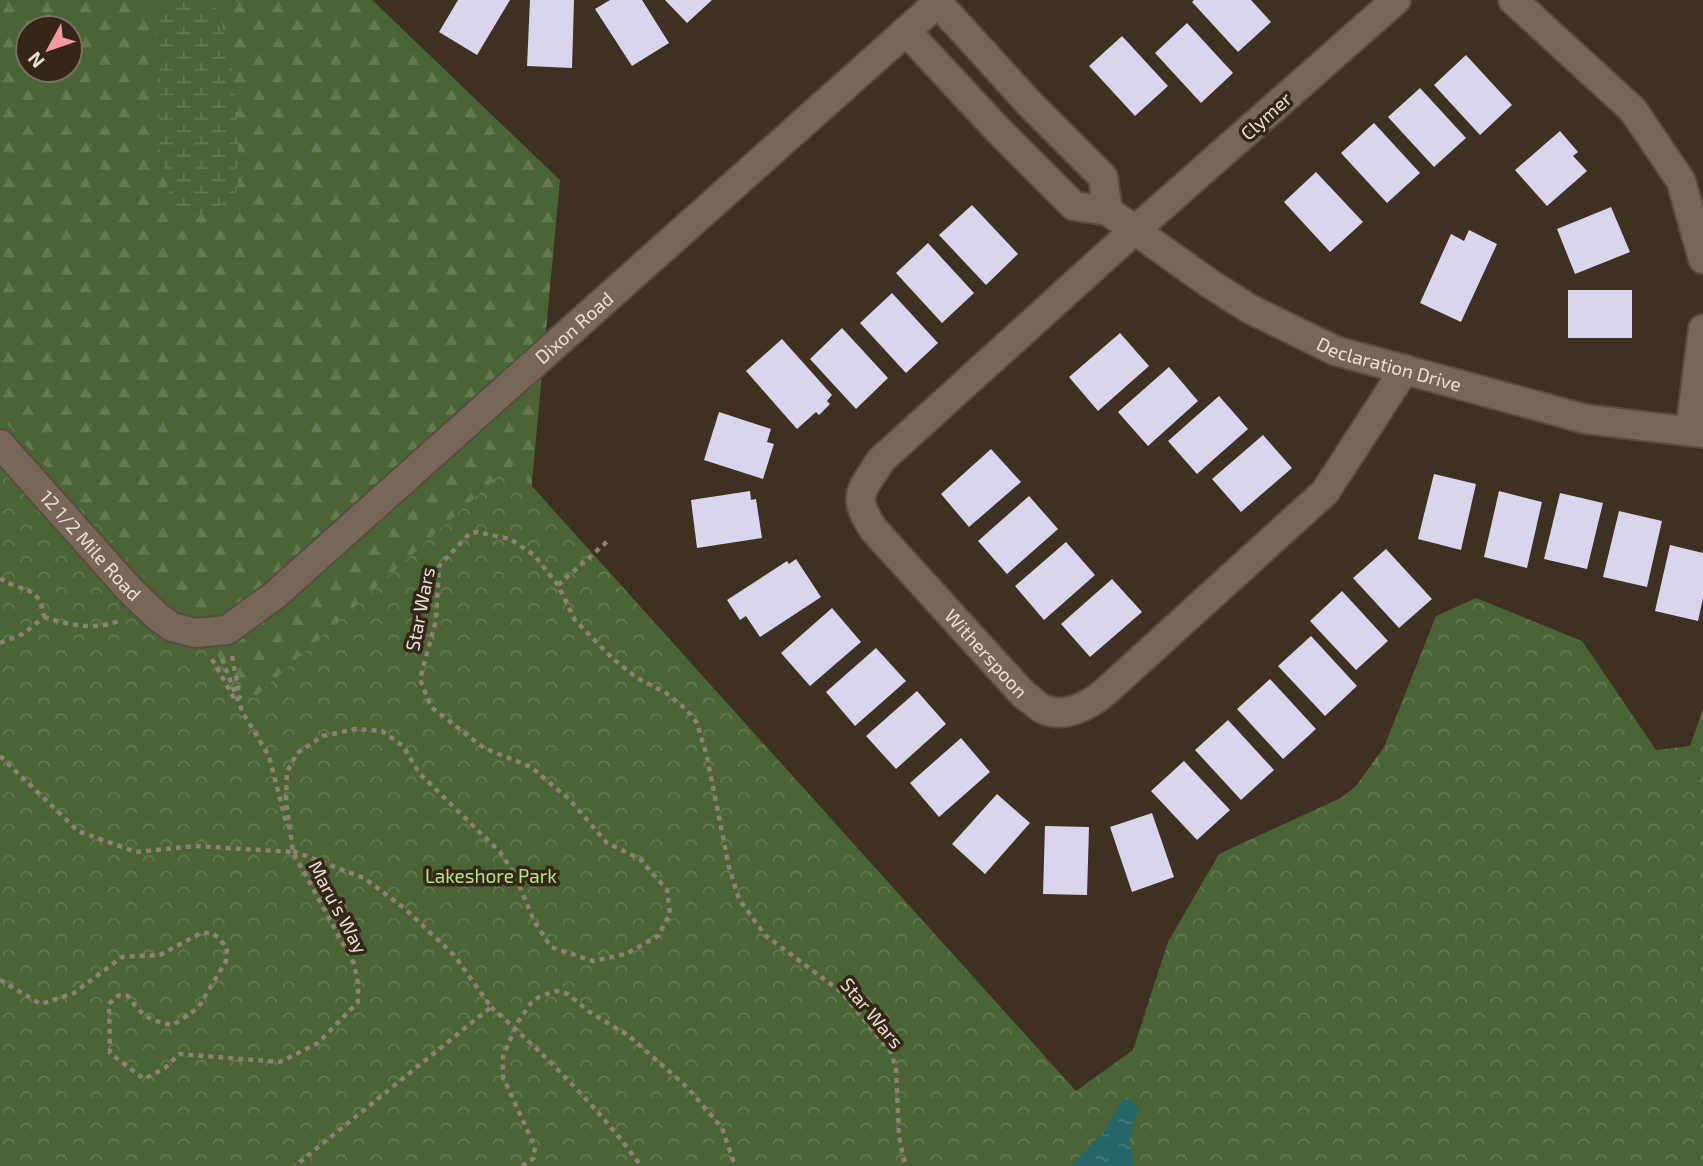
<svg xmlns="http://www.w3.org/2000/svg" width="1703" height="1166" font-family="'Exo 2',sans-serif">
<defs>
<pattern id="forest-firs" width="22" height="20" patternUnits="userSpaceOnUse" patternTransform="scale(1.75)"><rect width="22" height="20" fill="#4b6436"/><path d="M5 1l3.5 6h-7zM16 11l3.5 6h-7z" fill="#657a52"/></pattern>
<pattern id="wetland-marsh" width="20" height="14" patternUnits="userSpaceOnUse" patternTransform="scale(1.75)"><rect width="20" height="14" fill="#4b6436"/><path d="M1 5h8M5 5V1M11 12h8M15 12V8" fill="none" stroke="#657a52"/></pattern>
<pattern id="park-crowns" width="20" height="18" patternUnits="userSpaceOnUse" patternTransform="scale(1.75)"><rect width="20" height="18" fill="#4b6436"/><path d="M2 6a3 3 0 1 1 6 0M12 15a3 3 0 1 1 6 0" fill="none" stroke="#657a52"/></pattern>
<pattern id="water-ripples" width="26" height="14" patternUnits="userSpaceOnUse" patternTransform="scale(1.75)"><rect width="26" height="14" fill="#256669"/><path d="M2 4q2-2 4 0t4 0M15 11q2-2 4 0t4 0" fill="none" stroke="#457c7e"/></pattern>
</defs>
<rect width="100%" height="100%" fill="#3f3121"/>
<path fill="url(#forest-firs)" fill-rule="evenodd" d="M0 0H372L560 180 530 503 1063 1110 1128 1062 1237 878 1356 786 1405 718 1223 1149 0 1166ZM28 28H70V70H28Z"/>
<path fill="url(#wetland-marsh)" d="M158 0H212C237 46 240 139 237 191L215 210 188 219 170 198 159 147 160 79 153 18Z"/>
<path fill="url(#park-crowns)" d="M0 416 255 697 512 464 1076 1091 1133 1050 1168 942 1219 854 1369 785 1436 616 1476 598 1582 641 1656 750 1690 746 1703 709V1166H0Z"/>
<path fill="url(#water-ripples)" d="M1126 1096 1139 1109 1129 1139 1133 1166H1071L1102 1133Z"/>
<path fill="#d9d5ed" d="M458 0H510L477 55 439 32Z
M530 0H574L572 68 527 66Z
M610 0H642L669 43 632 66 595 9Z
M665 0H712L687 23Z
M1194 0H1251L1271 22 1238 52 1192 2Z
M1187 23 1233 73 1201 103 1155 53Z
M1122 36 1168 86 1135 116 1089 66Z
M1466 55 1512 105 1480 135 1434 85Z
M1420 88 1466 138 1434 167 1388 117Z
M1374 123 1420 173 1387 203 1341 153Z
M1560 131 1578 152 1573 156 1587 171 1547 206 1515 170Z
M1316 172 1363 222 1330 252 1284 202Z
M972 205 1018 254 986 285 939 235Z
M1611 207 1630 252 1575 274 1557 229Z
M1469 230 1497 244 1461 322 1420 303 1451 234 1464 241Z
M928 243 974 293 942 323 896 273Z
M1568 290H1632V338H1568Z
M892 293 938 343 906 373 860 323Z
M842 328 888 378 856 409 810 359Z
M1120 333 1149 366 1098 411 1069 377Z
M782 339 832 395 827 401 830 404 819 415 816 412 797 429 746 371Z
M1169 367 1198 401 1148 446 1118 412Z
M1219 396 1248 429 1197 474 1168 441Z
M719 412 771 429 767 442 774 444 763 479 704 460Z
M1263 435 1292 468 1241 512 1212 479Z
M991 449 1021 482 969 527 941 494Z
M1434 474 1476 484 1461 550 1418 539Z
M750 491 751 500 756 499 762 538 697 548 691 500Z
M1499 491 1542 502 1527 568 1484 557Z
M1560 493 1603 503 1587 569 1544 559Z
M1029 496 1058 529 1007 574 978 541Z
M1619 511 1662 521 1647 587 1603 577Z
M1066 542 1095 575 1044 620 1015 586Z
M1670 545 1703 553V598L1698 621 1655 611Z
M1386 549 1432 599 1399 628 1353 578Z
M796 559 821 597 760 637 746 616 740 620 727 600 787 561 789 564Z
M1112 579 1142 612 1090 657 1061 624Z
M1342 591 1388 641 1356 670 1310 621Z
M832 608 861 642 810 686 781 653Z
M1311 636 1357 686 1325 716 1278 666Z
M876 648 906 681 855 726 826 692Z
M1270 679 1316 729 1283 759 1237 709Z
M917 691 946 724 896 769 866 736Z
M1228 720 1274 770 1241 800 1195 750Z
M961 738 990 772 939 817 910 783Z
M1184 761 1230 810 1197 840 1151 791Z
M997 794 1030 823 985 874 952 844Z
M1152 813 1174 877 1132 892 1110 827Z
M1045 826 1089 827 1087 895 1043 894Z"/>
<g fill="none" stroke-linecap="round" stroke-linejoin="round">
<g stroke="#584d3f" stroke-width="32">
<g id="street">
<path id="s1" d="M1396 0 1107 255 881 460C861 492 851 495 874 530L1023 694C1029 698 1035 704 1041 708 1062 720 1088 706 1104 693L1325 492 1405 369"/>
<path d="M1513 0 1633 110 1681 181 1703 259"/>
<path d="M938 3 1029 103 1103 177 1108 211"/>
<path id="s2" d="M906 31 999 131 1074 206 1108 211 1209 283 1250 309 1336 351 1585 419 1703 433"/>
<path d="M1690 431 1703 329"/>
<path id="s3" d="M0 444 129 589 157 616 172 627 195 633 227 630 275 595 941 0"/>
</g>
</g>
<path stroke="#8d8174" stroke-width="4.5" stroke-dasharray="5 5" stroke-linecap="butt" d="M0 578C20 593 40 583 44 617L23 634 0 643
M558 585 610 539
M44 617C68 625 97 631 121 620
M232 656 240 699
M212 659 235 700
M222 659 243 713 269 756 287 826
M0 756 78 831 136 852 195 846 293 852
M293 851 364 878 404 908 454 955 491 1007 295 1166
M0 980 41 1004 74 993 122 957 160 955 201 933H212L220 939 227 949 226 961 198 1008 173 1025C149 1021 141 1015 128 996L119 995 109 1004 110 1053 144 1079 165 1068 179 1054 280 1062 318 1043 358 1002V983L354 964 293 852 286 801 287 772 297 753 323 736 355 729 382 731 403 746 419 773 500 852 515 875 534 921 551 947 593 961 626 954 658 936 670 914 667 890 640 859 607 843 569 799 531 767 484 748 431 707 420 679 436 620 439 566 469 534 477 532 510 539 534 555 558 585 575 620 611 657 637 678 666 693 687 710 697 723 707 757 729 867 739 899 765 935 840 991 890 1051 896 1067 899 1136 905 1166
M491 1007C543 1053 601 1110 641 1166
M522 1166 534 1158 535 1147 503 1077V1056L518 1022 531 1003 539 997 556 991 568 994 588 1011 629 1036 687 1087 722 1128 735 1166"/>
<use href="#street" stroke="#776756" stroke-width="28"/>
</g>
<g text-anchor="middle" stroke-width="7" stroke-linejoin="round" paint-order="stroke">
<g font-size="19" fill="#e9e0d6" stroke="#342718">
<text transform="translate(1266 116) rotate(-42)" y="7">Clymer</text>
<text dy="7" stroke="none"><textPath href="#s3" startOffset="768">Dixon Road</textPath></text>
<text dy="7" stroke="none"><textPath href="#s2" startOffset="600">Declaration Drive</textPath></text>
<text dy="7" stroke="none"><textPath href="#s3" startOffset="136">12 1/2 Mile Road</textPath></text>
<text transform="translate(420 609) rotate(-79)" y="7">Star Wars</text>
<text dy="7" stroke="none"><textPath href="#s1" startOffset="936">Witherspoon</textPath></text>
<text transform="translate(338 907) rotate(62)" y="7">Maru's Way</text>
<text transform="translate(872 1013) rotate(50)" y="7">Star Wars</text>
</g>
<g font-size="19" fill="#b2e785" stroke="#342718">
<text x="491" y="883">Lakeshore Park</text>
</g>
</g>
<g transform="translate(49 49) rotate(230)"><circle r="33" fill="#342718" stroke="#7c7164" stroke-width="2"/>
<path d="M0-5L12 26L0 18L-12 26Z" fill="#f59b9f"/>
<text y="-10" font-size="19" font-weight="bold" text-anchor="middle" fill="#e9e0d6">N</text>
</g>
</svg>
